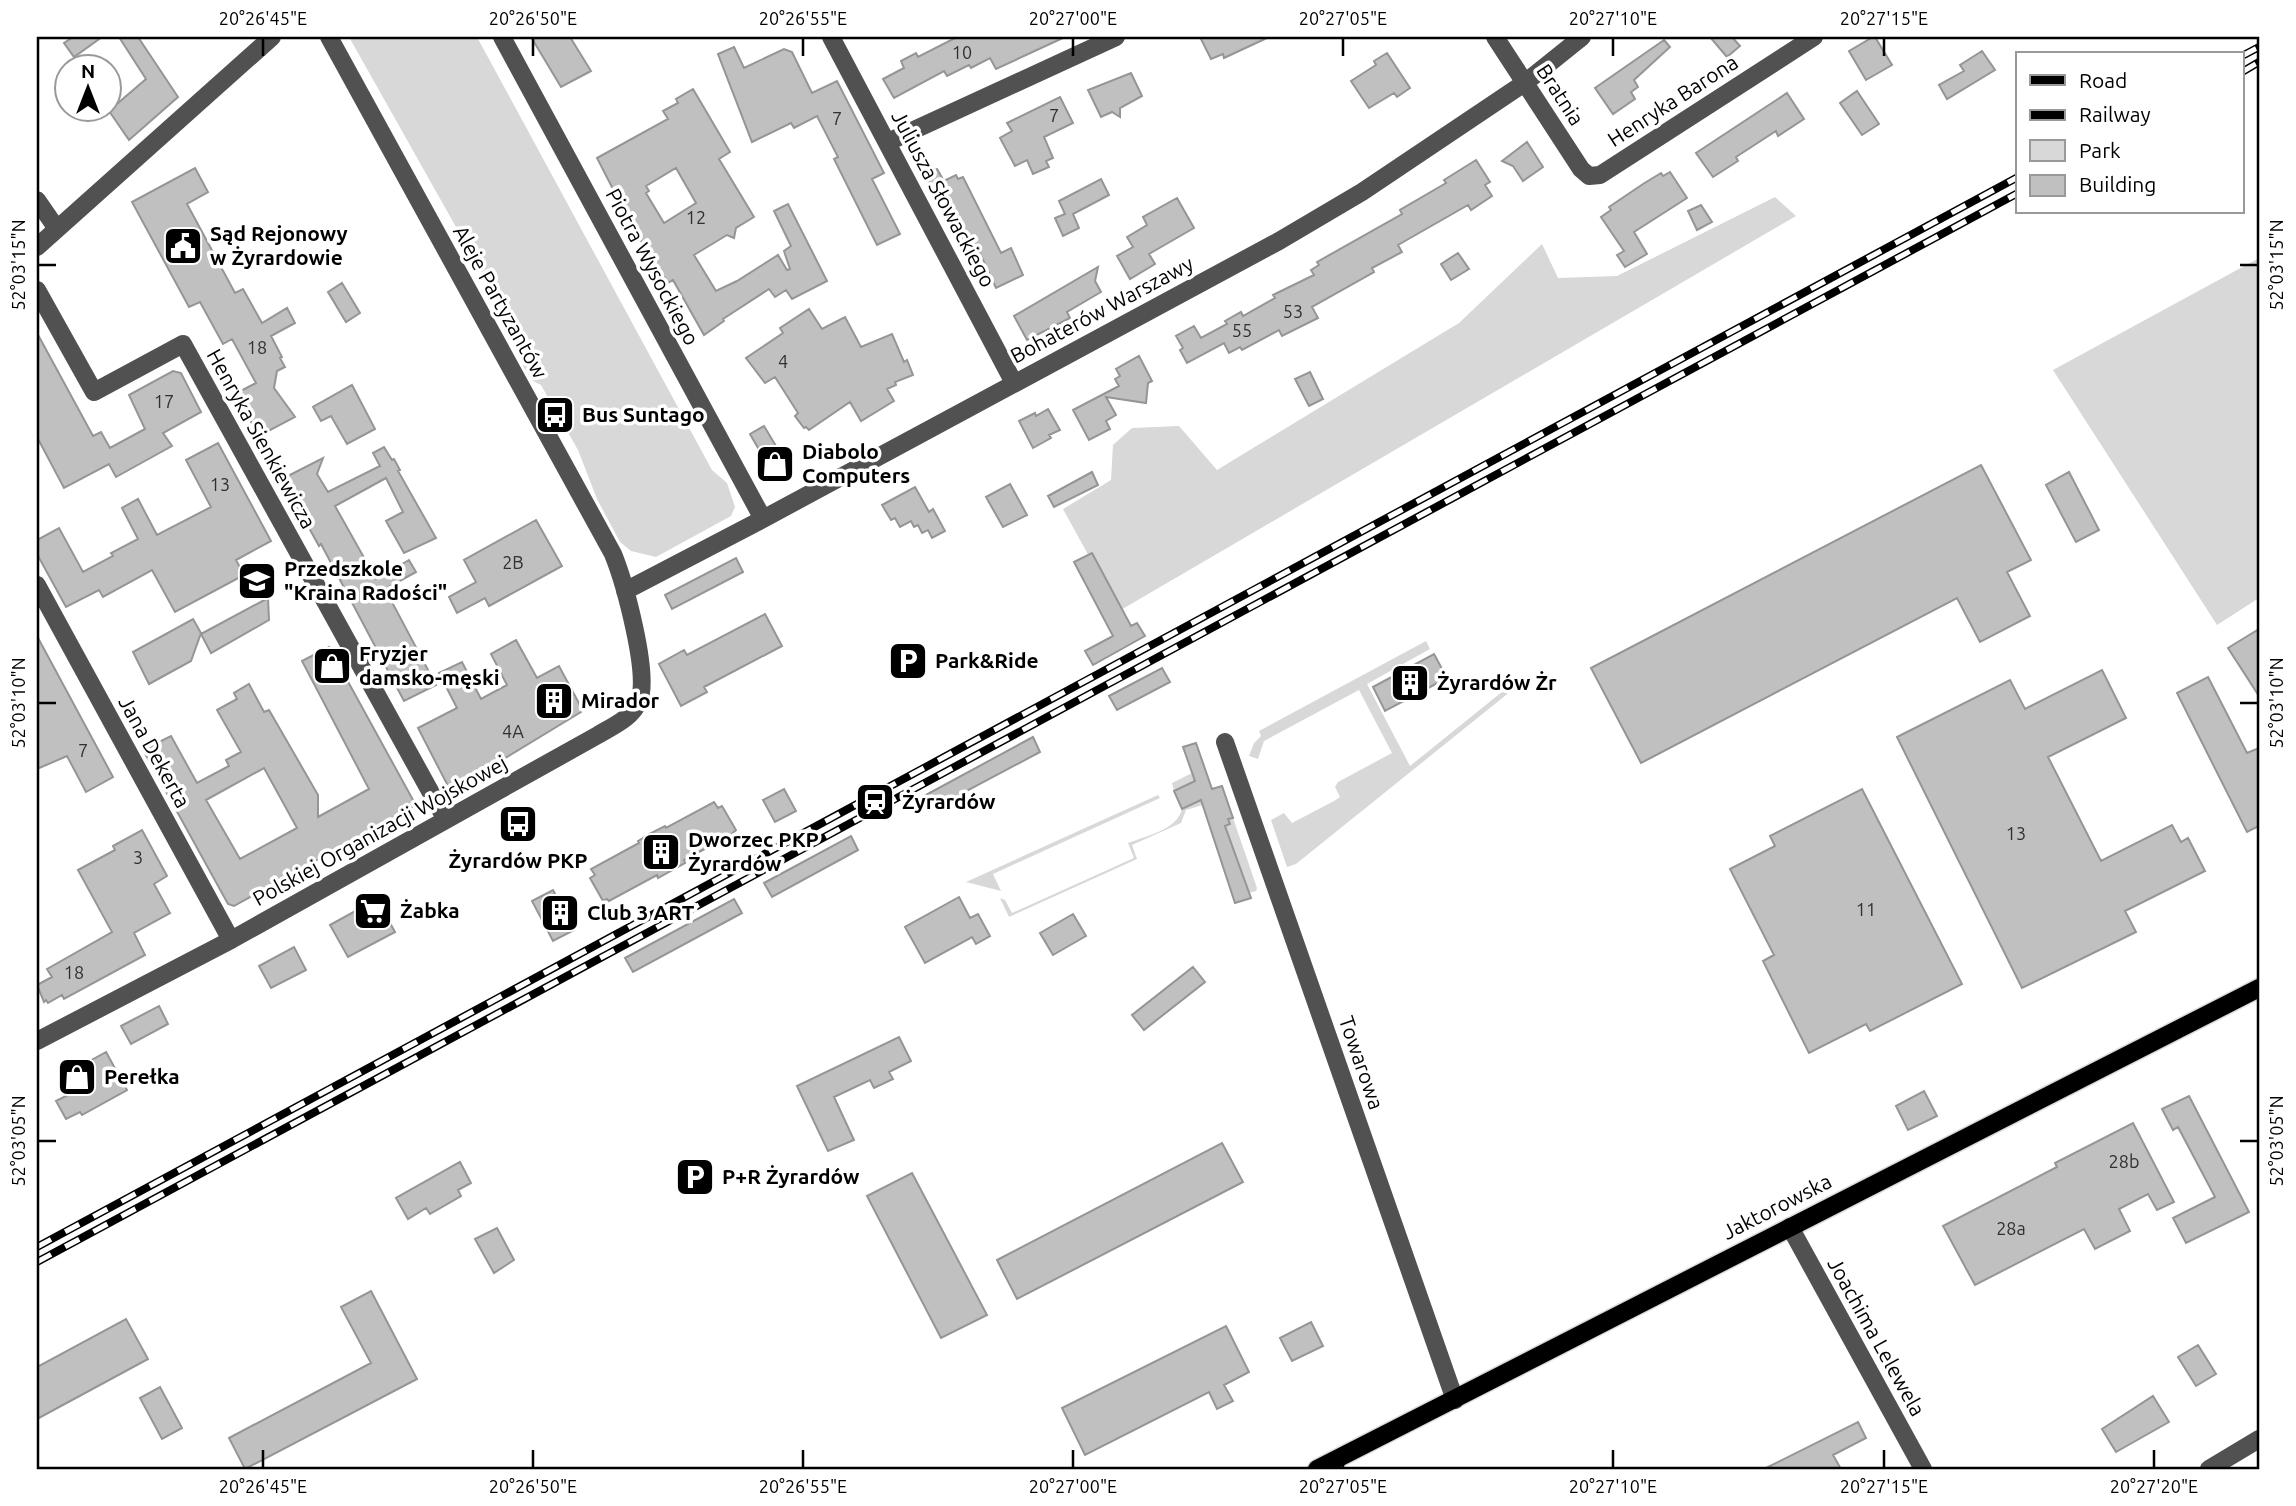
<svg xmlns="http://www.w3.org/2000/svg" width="2296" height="1506" font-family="Ubuntu,sans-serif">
<rect width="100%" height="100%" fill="#fff"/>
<path fill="#d8d8d8" d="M349 37H477L712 470 727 483 735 507 731 516 656 557 631 551 620 542 597 499 578 450 541 385 533 381 523 366 527 353Z
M1775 197 1796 216 1119 611 1063 509 1111 480 1113 445 1132 428 1179 426 1217 470 1459 323 1542 244 1558 278 1617 276Z
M2259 258V598L2217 625 2053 370Z
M1426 641 1430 649 1367 684 1410 766 1513 683 1516 687 1296 864 1287 867 1271 820 1284 813 1292 823 1334 801 1340 797 1335 787 1338 782 1392 753 1359 690 1264 741 1258 759 1249 756 1254 743 1261 736 1259 731Z
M1192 773 1203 805 1186 810 1181 823 1132 845 1137 859 1009 917 1000 898 1005 900 1012 913 1134 858 1128 843C1146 836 1177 830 1182 809L1197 802 1190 784 1174 791 1172 783Z
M1158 795 1160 798 993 874 1001 891 966 882Z
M1233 818 1257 888 1256 891 1249 893 1225 826 1230 824 1228 819Z"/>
<path fill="#c0c0c0" stroke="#959595" stroke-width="2" fill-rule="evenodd" d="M73 37H102L74 57 64 43Z
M119 37H138L178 97 129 140 107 108 108 98 118 103 146 79Z
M531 37H570L591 71 561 87Z
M957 37H1065L996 69 990 58 971 68 969 65 947 76 944 71 894 98 883 79 904 68 901 61 916 53 918 57Z
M1200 37H1269L1224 58 1223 54 1211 59Z
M1710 37H1732L1740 46 1727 57Z
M1873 37H1875L1892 65 1866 80 1849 51Z
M1664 40 1670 47 1634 80 1638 87 1631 92 1635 99 1613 114 1595 88Z
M734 47 744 68 784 49 792 52 812 93 837 81 884 173 872 179 900 234 877 245 834 159 838 157 817 116 794 128 791 123 752 142 718 54Z
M1982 51 1995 70 1947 99 1939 85 1964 71 1960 65Z
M1387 53 1410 88 1397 97 1394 93 1369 108 1351 81 1376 65 1374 61Z
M1131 73 1142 96 1120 108V117L1112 112 1101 117 1088 90Z
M693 89 730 152 719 159 754 217 736 228 734 238 727 235 694 255 716 291 737 281 778 255 787 270 790 269 784 251 791 246 774 211 788 204 827 281 792 299 786 290 775 297 769 289 723 319 724 321 704 335 673 280 668 283 634 230 597 158 668 119 663 111 678 103 676 99ZM676 168 696 203 664 223 646 193 649 191 646 186Z
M1857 91 1879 124 1862 135 1840 103Z
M1787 93 1804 119 1778 136 1776 131 1736 157 1738 161 1713 177 1696 153Z
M1060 97 1073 123 1044 137 1053 158 1046 161 1049 167 1033 174 1027 160 1015 166 1000 138 1012 131 1007 123Z
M1527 142 1543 167 1523 181 1513 166 1502 161Z
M1476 160 1490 182 1485 185 1492 196 1471 210 1468 205 1398 245 1402 252 1372 268 1374 272 1312 307 1318 318 1282 336 1279 330 1242 350 1240 347 1229 353 1224 343 1187 363 1180 350 1183 348 1176 336 1194 326 1201 338 1227 324 1225 321 1241 312 1243 316 1275 298 1273 295 1314 275 1311 270 1319 265 1317 262 1402 214 1400 210 1446 183 1444 180Z
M195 168 208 192 187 204 235 293 243 289 262 323 287 308 295 323 271 336 282 357 280 358 285 367 277 371 274 388 295 417 259 436 235 394 256 383 232 339 223 344 200 302 189 307 132 202Z
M937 169 944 181 956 175 958 179 963 177 1001 253 1011 248 1023 275 996 288 978 249 971 253 944 200 939 202 925 175Z
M1670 172 1687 198 1634 232 1647 254 1625 267 1617 255 1624 251 1601 217 1611 210 1609 207 1643 184 1661 173 1663 176Z
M1101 179 1109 195 1073 214 1079 228 1063 236 1055 218 1065 214 1059 201Z
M1177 198 1194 228 1149 254 1155 264 1130 279 1117 256 1133 247 1127 237 1147 225 1143 217Z
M1701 205 1712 222 1697 230 1688 211Z
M1458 253 1469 269 1451 280 1441 264Z
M1098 267 1095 281 1101 292 1067 312 1070 318 1027 340 1014 316Z
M342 283 360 313 346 322 328 292Z
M809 309 822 329 845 317 861 347 892 334 904 362 907 360 913 375 895 382 896 385 887 389 894 401 861 421 850 402 809 430 806 427 804 428 795 416 798 413 775 377 765 383 746 358 783 333 780 328Z
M37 333 93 436 101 432 110 448 145 429 129 395 173 371 181 373 201 412 163 433 172 446 116 477 109 464 64 488 37 437Z
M1139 356 1152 381 1148 383 1146 403 1106 397 1116 415 1106 421 1110 429 1089 440 1073 410 1119 386 1115 379 1120 376 1116 369Z
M1310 372 1323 399 1309 406 1295 379Z
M352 385 375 429 347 444 331 416 321 421 313 407Z
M1048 409 1060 430 1049 435 1051 438 1033 448 1019 421 1035 413 1036 416Z
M764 426 788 466 773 474 750 434Z
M218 443 271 541 236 560 244 575 175 612 152 570 103 597 99 590 66 607 37 554V540L59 528 83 572 113 556 111 553 138 539 122 508 138 499 157 535 211 507 186 460Z
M384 447 392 460 394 459 400 470 398 471 436 538 404 553 386 521 403 512 386 478 335 506 376 579 409 560 416 572 385 589 436 685 404 701 321 544 319 546 282 479 323 458 317 474 328 492 380 466 373 453Z
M1981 465 2031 560 2007 572 2030 616 1980 642 1957 598 1641 763 1591 668Z
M1092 472 1098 485 1054 507 1048 496Z
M2069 472 2099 530 2076 542 2046 485Z
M1010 484 1027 515 1003 527 986 497Z
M915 487 929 512 933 509 945 531 932 538 928 530 922 533 918 525 914 527 911 521 900 527 895 518 891 520 882 505Z
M536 520 562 566 489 606 485 598 457 613 449 597 476 582 464 560Z
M1092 553 1131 626 1137 623 1145 636 1093 665 1085 651 1113 636 1074 562Z
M736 558 743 572 672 609 665 595Z
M268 598 269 620 211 653 201 634Z
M765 614 782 646 704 687 707 692 681 706 659 664 684 650 687 655Z
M193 619 201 633 191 661 149 684 133 652Z
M2259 629V696L2228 648Z
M37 636 113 777 86 792 67 756 37 769Z
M516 640 537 678 559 666 581 707V712L456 788 448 786 418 728 457 708 439 673 462 662 481 699 507 685 491 654Z
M329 647 413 800 412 807 234 906 228 904 143 750 171 736 197 783 229 766 226 760 241 752 217 710 237 699 234 693 249 684 264 712 269 710 318 795V817L369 789 302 661ZM264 768 297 828 240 859 206 800Z
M1434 654 1447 678 1385 711 1373 687Z
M1162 668 1170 682 1117 710 1109 696Z
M2102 670 2126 718 2048 757 2101 861 2172 825 2181 842 2188 838 2205 871 2125 911 2136 932 2022 988 1897 737 2010 680 2025 709Z
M2208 677 2247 753 2259 748V826L2247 832 2177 693Z
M1033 737 1040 752 931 810 924 796Z
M1196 743 1212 789 1222 786 1233 818 1228 819 1230 824 1225 826 1251 898 1235 903 1201 800 1182 809 1174 791 1195 781 1183 747Z
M784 789 796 811 775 822 763 800Z
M1862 789 1962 984 1870 1031 1866 1024 1809 1053 1763 961 1774 955 1730 869 1775 846 1770 836Z
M714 802 718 808 722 806 736 830 731 835 684 860 685 863 658 878 657 875 609 901 607 899 603 901 590 878 595 875 591 869 639 843 638 841 651 833 665 826 666 828Z
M142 830 167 876 154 884 170 913 134 933 145 955 64 999 62 995 48 1003 46 1000 44 1002 37 985 52 977 47 969 112 932 78 870 115 850 113 846Z
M851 836 858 850 772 897 764 883Z
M553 890 574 930 553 941 532 901Z
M959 897 970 918 978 914 990 936 976 944 972 937 925 963 905 927Z
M377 899 395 932 348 957 330 925Z
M734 899 742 913 633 972 625 958Z
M1073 914 1086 936 1053 955 1040 933Z
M294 947 306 970 271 988 259 966Z
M1193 967 1205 982 1144 1030 1132 1015Z
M159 1006 168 1024 131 1044 121 1026Z
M899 1037 911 1061 889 1072 893 1079 874 1088 870 1080 834 1097 854 1140 828 1151 797 1086Z
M106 1052 127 1090 82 1115 80 1112 66 1119 56 1101 70 1094 61 1077Z
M1924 1091 1937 1116 1908 1130 1896 1106Z
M2189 1096 2249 1212 2186 1243 2173 1218 2215 1197 2178 1127 2173 1130 2162 1109Z
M2133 1123 2174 1202 2157 1210 2148 1194 2119 1209 2130 1231 2095 1249 2084 1229 1975 1285 1943 1226 2057 1167 2055 1163Z
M1222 1143 1243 1182 1017 1299 997 1260Z
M460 1162 471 1183 458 1190 461 1196 430 1214 426 1208 408 1219 396 1198Z
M912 1173 987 1315 941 1338 867 1196Z
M497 1228 514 1260 494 1273 475 1239Z
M371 1291 417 1379 245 1469 229 1438 371 1363 341 1307Z
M126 1319 148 1359 37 1419V1367Z
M1311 1322 1323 1346 1292 1361 1280 1338Z
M1226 1326 1249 1372 1224 1385 1233 1401 1217 1409 1209 1392 1085 1455 1062 1408Z
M2198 1345 2216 1374 2196 1386 2178 1357Z
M160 1387 182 1428 162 1439 140 1398Z
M2153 1396 2169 1422 2116 1452 2102 1429Z
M1858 1422 1866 1438 1833 1455 1841 1469H1764Z"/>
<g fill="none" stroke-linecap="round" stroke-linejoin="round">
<g stroke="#dbdbdb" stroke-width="21">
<path id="major" d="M1317 1469 2259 988"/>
</g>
<path stroke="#515151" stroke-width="18" d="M502 37 763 519
M831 37 1014 383
M1495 37 1581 169 1589 176 1600 175 1814 37
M888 142 1116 37
M37 200 57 229
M37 247 272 37
M37 290 94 392 183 344 446 820
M37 585 231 940
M625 591 763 519 1279 241 1362 192 1526 82 1582 37
M1225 742 1455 1400
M37 1041 231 940 598 735C613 726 632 718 639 701 650 674 624 581 613 554L329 37
M1790 1227 1923 1469
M2209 1469 2259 1439"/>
<use href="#major" stroke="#000" stroke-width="18"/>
<g stroke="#000" stroke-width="8">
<path id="rail" d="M2242 56 2259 47
M2242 72 2259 62
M37 1247 2018 177
M37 1262 2018 193"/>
</g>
<use href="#rail" stroke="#fff" stroke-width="5" stroke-dasharray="16" stroke-linecap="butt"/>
</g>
<path fill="none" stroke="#000" stroke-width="2.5" d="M263 38V56M533 38V56M803 38V56M1073 38V56M1343 38V56M1613 38V56M1884 38V56M38 265H56M2240 265H2258M38 703H56M2240 703H2258M38 1141H56M2240 1141H2258M263 1450V1468M533 1450V1468M803 1450V1468M1073 1450V1468M1343 1450V1468M1613 1450V1468M1884 1450V1468M2154 1450V1468"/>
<defs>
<g id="civic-square" transform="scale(2.0125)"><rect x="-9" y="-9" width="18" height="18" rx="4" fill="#000" stroke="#fff"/><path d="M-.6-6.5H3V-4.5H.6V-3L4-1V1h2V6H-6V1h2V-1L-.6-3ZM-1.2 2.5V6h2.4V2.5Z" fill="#fff"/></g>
<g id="bus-square" transform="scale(2.0125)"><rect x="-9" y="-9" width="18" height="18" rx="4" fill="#000" stroke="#fff"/><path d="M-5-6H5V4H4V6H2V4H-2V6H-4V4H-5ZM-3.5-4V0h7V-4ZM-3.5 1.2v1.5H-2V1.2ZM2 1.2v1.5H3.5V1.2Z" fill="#fff"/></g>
<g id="shop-square" transform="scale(2.0125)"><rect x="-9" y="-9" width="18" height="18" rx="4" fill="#000" stroke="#fff"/><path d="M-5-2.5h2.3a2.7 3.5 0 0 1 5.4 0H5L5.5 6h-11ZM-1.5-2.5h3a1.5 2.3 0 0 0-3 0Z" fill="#fff"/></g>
<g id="school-square" transform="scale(2.0125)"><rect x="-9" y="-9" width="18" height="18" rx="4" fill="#000" stroke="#fff"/><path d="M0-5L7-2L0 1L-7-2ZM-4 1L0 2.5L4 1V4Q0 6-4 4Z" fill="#fff"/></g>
<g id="parking-square" transform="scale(2.0125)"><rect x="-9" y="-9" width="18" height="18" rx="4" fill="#000" stroke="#fff"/><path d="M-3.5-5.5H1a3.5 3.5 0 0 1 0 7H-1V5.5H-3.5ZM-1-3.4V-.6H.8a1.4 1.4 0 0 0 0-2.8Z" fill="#fff"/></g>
<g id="building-square" transform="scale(2.0125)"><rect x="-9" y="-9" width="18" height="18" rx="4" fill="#000" stroke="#fff"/><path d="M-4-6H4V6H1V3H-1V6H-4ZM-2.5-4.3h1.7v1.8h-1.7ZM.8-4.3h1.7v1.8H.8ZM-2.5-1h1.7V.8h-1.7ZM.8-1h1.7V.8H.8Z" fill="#fff"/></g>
<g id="station-square" transform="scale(2.0125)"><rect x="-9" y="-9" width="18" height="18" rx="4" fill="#000" stroke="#fff"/><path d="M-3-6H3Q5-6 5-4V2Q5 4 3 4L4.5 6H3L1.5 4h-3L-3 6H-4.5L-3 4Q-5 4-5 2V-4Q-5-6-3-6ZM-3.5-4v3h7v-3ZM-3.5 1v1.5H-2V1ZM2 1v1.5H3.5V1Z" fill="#fff"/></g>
<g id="supermarket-square" transform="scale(2.0125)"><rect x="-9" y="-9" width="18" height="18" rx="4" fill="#000" stroke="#fff"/><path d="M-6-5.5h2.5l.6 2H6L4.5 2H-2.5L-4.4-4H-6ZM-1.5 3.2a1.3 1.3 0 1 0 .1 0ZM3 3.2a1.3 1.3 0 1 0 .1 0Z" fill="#fff"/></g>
</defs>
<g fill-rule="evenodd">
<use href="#civic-square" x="183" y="246"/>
<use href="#bus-square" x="555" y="415"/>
<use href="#shop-square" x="775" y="464"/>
<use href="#school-square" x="257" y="581"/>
<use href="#parking-square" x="908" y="661"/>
<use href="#shop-square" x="332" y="666"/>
<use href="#building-square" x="1410" y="683"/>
<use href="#building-square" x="554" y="701"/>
<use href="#station-square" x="875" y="802"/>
<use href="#bus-square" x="518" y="824"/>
<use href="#building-square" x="661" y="852"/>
<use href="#supermarket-square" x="373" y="911"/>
<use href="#building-square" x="560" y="913"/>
<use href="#shop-square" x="77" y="1077"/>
<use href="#parking-square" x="695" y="1177"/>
</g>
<g text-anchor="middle" stroke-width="7" stroke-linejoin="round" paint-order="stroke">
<g font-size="18" fill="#303030">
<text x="962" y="59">10</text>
<text x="1054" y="122">7</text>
<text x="837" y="125">7</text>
<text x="696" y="224">12</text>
<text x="1293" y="318">53</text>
<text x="1242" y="337">55</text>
<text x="257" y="354">18</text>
<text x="783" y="368">4</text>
<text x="164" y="408">17</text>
<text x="220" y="491">13</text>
<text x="513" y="569">2B</text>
<text x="513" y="738">4A</text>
<text x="83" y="757">7</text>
<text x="2016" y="840">13</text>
<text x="138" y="864">3</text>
<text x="1866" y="916">11</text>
<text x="74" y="979">18</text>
<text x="2124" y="1168">28b</text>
<text x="2011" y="1235">28a</text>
</g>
<g font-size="21" fill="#000" stroke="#fff">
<text transform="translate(1560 95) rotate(57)" y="7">Bratnia</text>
<text transform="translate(1673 101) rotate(-33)" y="7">Henryka Barona</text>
<text transform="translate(943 199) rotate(62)" y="7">Juliusza Słowackiego</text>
<text transform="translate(652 267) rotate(62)" y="7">Piotra Wysockiego</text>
<text transform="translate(500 302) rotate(61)" y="7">Aleje Partyzantów</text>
<text transform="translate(1102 310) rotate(-28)" y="7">Bohaterów Warszawy</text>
<text transform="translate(261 439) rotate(61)" y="7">Henryka Sienkiewicza</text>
<text transform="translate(154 752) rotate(61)" y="7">Jana Dekerta</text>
<text transform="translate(380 831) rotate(-29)" y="7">Polskiej Organizacji Wojskowej</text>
<text transform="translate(1361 1063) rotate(71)" y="7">Towarowa</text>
<text transform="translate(1777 1207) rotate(-27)" y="7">Jaktorowska</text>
<text transform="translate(1876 1337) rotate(61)" y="7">Joachima Lelewela</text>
</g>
<g font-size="21" font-weight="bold" fill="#000" stroke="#fff" text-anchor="start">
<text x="210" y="241">Sąd Rejonowy<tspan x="210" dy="24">w Żyrardowie</tspan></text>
<text x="582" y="422">Bus Suntago</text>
<text x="802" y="459">Diabolo<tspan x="802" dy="24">Computers</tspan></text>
<text x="284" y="576">Przedszkole<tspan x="284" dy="24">"Kraina Radości"</tspan></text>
<text x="359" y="661">Fryzjer<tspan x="359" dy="24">damsko-męski</tspan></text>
<text x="935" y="668">Park&amp;Ride</text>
<text x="1437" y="690">Żyrardów Żr</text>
<text x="581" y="708">Mirador</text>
<text x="902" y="809">Żyrardów</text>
<text x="688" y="847">Dworzec PKP<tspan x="688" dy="24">Żyrardów</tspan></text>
<text x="518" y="868" text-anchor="middle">Żyrardów PKP</text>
<text x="400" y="918">Żabka</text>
<text x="587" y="920">Club 3 ART</text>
<text x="104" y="1084">Perełka</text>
<text x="722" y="1184">P+R Żyrardów</text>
</g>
</g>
<rect width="2296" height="1506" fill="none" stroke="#ffffff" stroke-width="77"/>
<rect x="2016" y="52" width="228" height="161" fill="#ffffff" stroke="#999999" stroke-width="2"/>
<rect x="2030" y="75" width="35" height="10" fill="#000000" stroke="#999999" stroke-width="2"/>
<text x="2079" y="88" font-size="21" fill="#000000">Road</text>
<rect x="2030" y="110" width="35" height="10" fill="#000000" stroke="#999999" stroke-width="2"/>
<text x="2079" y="122" font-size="21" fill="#000000">Railway</text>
<rect x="2030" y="140" width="35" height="21" fill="#d8d8d8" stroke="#999999" stroke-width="2"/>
<text x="2079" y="158" font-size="21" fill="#000000">Park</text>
<rect x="2030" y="175" width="35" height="21" fill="#c0c0c0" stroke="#999999" stroke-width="2"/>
<text x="2079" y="192" font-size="21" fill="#000000">Building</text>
<g transform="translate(88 88)"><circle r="33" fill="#ffffff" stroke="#999999" stroke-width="2"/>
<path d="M0-5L12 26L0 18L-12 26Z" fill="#000000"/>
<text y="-10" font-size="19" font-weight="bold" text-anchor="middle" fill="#000000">N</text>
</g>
<rect x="38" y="38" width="2220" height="1430" fill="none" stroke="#000" stroke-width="2.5"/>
<g font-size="18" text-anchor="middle" fill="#000">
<text x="263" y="25">20°26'45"E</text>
<text x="533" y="25">20°26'50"E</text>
<text x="803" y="25">20°26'55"E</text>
<text x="1073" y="25">20°27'00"E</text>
<text x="1343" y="25">20°27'05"E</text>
<text x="1613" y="25">20°27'10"E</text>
<text x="1884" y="25">20°27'15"E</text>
<text transform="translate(19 265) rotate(-90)" y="6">52°03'15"N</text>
<text transform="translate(2277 265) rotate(-90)" y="6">52°03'15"N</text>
<text transform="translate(19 703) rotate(-90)" y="6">52°03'10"N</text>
<text transform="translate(2277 703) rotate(-90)" y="6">52°03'10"N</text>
<text transform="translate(19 1141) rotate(-90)" y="6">52°03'05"N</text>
<text transform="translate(2277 1141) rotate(-90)" y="6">52°03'05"N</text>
<text x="263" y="1493">20°26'45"E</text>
<text x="533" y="1493">20°26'50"E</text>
<text x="803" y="1493">20°26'55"E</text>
<text x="1073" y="1493">20°27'00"E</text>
<text x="1343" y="1493">20°27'05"E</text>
<text x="1613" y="1493">20°27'10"E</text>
<text x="1884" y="1493">20°27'15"E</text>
<text x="2154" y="1493">20°27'20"E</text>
</g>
</svg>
